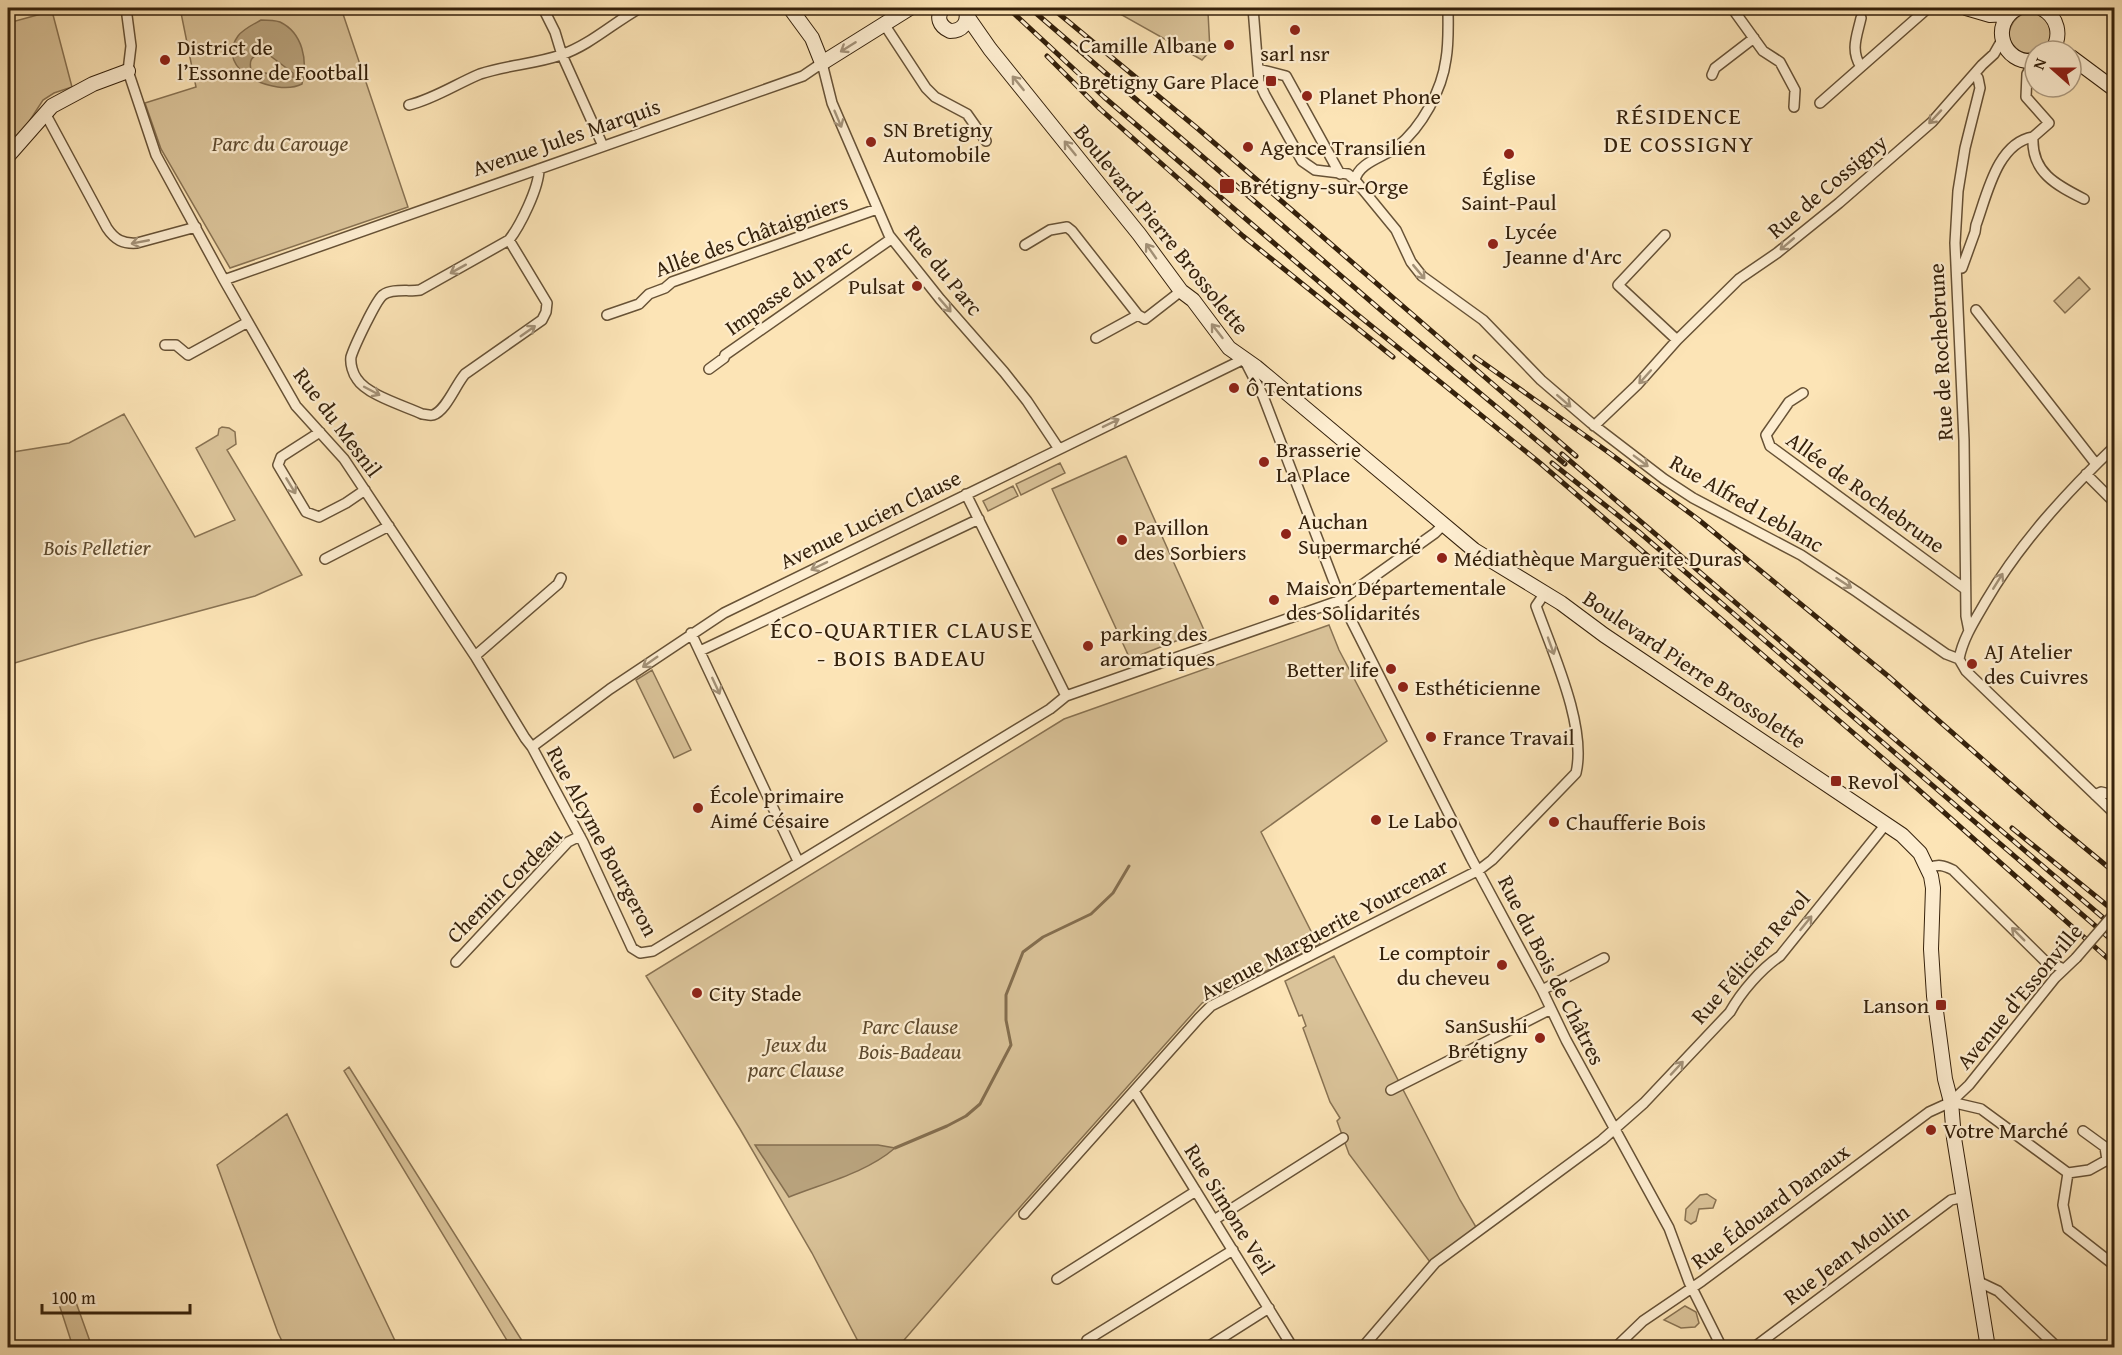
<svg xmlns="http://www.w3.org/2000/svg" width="2122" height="1355" font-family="'Gentium Book Plus',serif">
<rect width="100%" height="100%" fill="#fce4b6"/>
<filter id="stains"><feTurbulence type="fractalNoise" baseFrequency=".00333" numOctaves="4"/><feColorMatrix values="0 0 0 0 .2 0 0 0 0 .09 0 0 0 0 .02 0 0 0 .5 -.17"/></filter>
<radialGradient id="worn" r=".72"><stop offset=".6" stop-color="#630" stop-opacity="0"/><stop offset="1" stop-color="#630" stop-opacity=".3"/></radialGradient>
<path fill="#dac399" stroke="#887252" stroke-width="1.5" d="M180 8H341L408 207 230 268 161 149 145 103 196 87Z
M1113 8H1206L1208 12 1210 51 1202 60 1120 14Z
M52 11 72 87 54 93 43 100 8 154V23Z
M2028 12C2052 13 2060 44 2041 51 2039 51 2038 50 2036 51 2029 53 2024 56 2016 48 2001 35 2013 16 2028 12Z
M2079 277 2090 289 2065 313 2054 301Z
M124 414 195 537 235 520 196 448 218 435 219 429 222 427 229 428 235 432 236 444 227 450 302 575 255 596 92 640 8 665V455L13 452 69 443Z
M1126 456 1204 630 1130 659 1052 489Z
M1060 463 1065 473 1021 495 1016 484Z
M1013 486 1018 496 988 511 983 501Z
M1329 625 1339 650 1387 741 1261 832 1314 937 1320 944 1202 1003 996 1234 898 1347H861L812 1253 740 1129 646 976 1064 719Z
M652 670 691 750 674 758 636 680Z
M1334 956 1460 1200 1476 1227 1430 1262 1349 1154 1337 1121 1340 1118 1330 1102 1303 1028 1306 1026 1302 1015 1299 1016 1285 981Z
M349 1067 526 1347H511L344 1071Z
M287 1114 398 1347H285L278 1333 217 1165Z
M1707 1194 1716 1200 1713 1208 1699 1209 1696 1221 1691 1224 1685 1220 1686 1209 1700 1195Z
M73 1294 92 1347H73L59 1304Z
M1685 1306 1696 1312 1699 1323 1695 1327 1681 1328 1664 1320Z"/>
<path fill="#b8a27c" stroke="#846e4f" stroke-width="1.5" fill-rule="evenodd" d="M261 20C267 20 274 20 280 22 303 33 308 61 302 84 276 97 213 71 238 36 243 29 254 24 261 20ZM261 53 269 55 293 73V77L289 78 251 70C249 60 251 57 261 53Z
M755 1145H878L895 1148C866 1173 824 1183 789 1197Z"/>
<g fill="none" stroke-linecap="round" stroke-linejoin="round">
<path stroke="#846e4f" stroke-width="3" d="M895 1148 947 1126 966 1116 980 1104 1011 1045 1006 1020V995L1023 952 1043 937 1091 914 1113 893 1129 866"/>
<path stroke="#b8a27c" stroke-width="10" d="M8 11 21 8"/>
<g stroke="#675236" stroke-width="12">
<path id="street" d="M126 8 131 46 128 71 156 155 224 280 296 406 344 459 475 656 525 738 532 747 583 842 632 948 640 953 653 951 1050 709 1066 696 1341 600 1435 533 1443 525
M543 8 555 32 562 55 603 146
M1253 8 1259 82 1265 95 1302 161 1315 170 1348 174 1355 180 1396 230 1411 262 1422 276 1483 320 1541 380 1591 423 1664 479 1693 498 1801 555 1857 592 1946 654 1959 659 1966 671 2114 813
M1732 8 1763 51 1780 62 1795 90 1794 107
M1861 18C1857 36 1850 50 1861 67
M884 24 926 88 935 97 967 114 986 141
M2035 61 2027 74 2026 97 2049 123 2033 137C2031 172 2056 185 2084 199
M1258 69 1286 76 1340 174
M1712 75 1715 68 1754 38
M1820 103 1928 8
M409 105C434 99 456 84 480 74 507 65 535 64 561 55 590 45 613 23 640 8
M45 113 107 228C115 240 123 244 137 243L196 227
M1355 180C1359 162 1384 157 1397 147 1422 127 1442 90 1446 59 1449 42 1448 24 1448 8
M1665 235 1618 285 1677 340
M509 240 547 303 546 312 542 320 465 374C456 384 446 411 433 415 429 416 426 414 422 414 405 406 367 395 357 379 353 374 350 364 351 357 354 347 376 300 383 295 392 288 409 292 420 290L509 240C520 226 539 188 539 169
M1025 245 1050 230 1067 227 1072 231 1138 315 1145 319 1181 291
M1962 268 1975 232 1976 225C1987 195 1997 143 2033 137
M224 280 803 76 822 63 832 103 889 235 940 299 1004 372 1027 401 1059 449
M1976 310 2096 464
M607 315 639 304 649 294 665 288 672 282 877 209
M1096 338 1138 315
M165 345H176L188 355 248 322
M709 369 724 358 725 355 891 239
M1803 393 1789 402 1766 435 1770 446 1965 589
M1594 426 1637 385 1677 340 1739 279 1777 253 1839 203 1932 122 1982 65 1994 54 2002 40
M320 432 281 457 278 465 306 512 319 517 346 503 365 490
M2086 474 2114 502
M966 494 1066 696
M325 559 389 526
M1969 631 1966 616 1964 440 1955 243 1958 191 1965 148 1980 88 1978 78 1974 74
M691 633 798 861
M700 651 979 519
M475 656 558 584 561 578
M1959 659C1963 638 1975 620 1986 601 2020 543 2066 493 2114 447
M532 747 610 689 724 613 1244 359 1263 396 1341 600 1471 858 1542 990 1566 1040 1669 1228 1689 1282 1722 1348
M2095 795 2101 792 2114 795
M1928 868C1938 864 1943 865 1953 870L2044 960 2064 969
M456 962 568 842 580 836
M1542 990 1604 958
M1391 1090 1551 1009
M1134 1091 1293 1348
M1951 1102 1981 1109 2068 1173 2089 1170 2107 1160 2114 1165
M2083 1131 2105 1147 2107 1160
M2068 1173 2063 1205 2068 1229 2114 1265
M1024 1214 1199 1018 1211 1006 1479 870 1492 860 1576 773C1587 726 1552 651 1536 606L1545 593
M1214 1220 1343 1138
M1057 1279 1196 1191
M1977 1281 1998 1291 2058 1348
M1087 1340 1233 1250
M1206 1348 1269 1308
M1362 1348 1435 1263 1602 1140 1644 1103 1730 1012C1741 992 1761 969 1780 956L1886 824
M1615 1348 1643 1321 1702 1281 1929 1112 1951 1102 1969 1085 2055 978 2076 958
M1753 1348 1951 1200 1964 1197"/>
</g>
<g stroke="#35210b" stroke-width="16">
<path id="secondary" d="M790 8 812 38 822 63 910 8
M943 8C936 17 939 26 950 31 962 31 969 23 966 11
M1966 8 1990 15 2009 14
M2018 8C1989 23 2002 65 2035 61
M2041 8C2058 17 2062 35 2052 51
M967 16 990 49 1139 234 1181 291 1193 300 1229 348 1256 367 1474 550 1561 603 1604 635 1902 835 1920 853 1931 876 1933 888 1931 949 1934 996 1945 1079 1951 1102 1954 1138 1988 1348
M2071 57 2114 89
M8 156 52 106 93 84 128 71"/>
</g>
<use href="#street" stroke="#fdedd0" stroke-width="9"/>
<use href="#secondary" stroke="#fdedd0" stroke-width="14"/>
<g stroke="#35210b" stroke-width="5">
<path id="rail" d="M1008 8 1104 97 1353 311 1540 463 1901 774 2114 964
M1030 8 1390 318 1565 464
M1052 8 1197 128 1576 456
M1047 56 1100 109 1243 236 1393 357
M1475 357 1608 452 1699 520 1888 676 2056 824 2114 872
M1562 454 2114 927
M1552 463 1639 532 2114 942
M2012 828 2114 911"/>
</g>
<use href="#rail" stroke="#fdedd0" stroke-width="3" stroke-dasharray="9" stroke-linecap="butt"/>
<g stroke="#675236" stroke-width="12" stroke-linecap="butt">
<path id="street-bridge" d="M2076 958 2114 914"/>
</g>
<use href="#street-bridge" stroke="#fdedd0" stroke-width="9"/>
</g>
<defs><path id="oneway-shaft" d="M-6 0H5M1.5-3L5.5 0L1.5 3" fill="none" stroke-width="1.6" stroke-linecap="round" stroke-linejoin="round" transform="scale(1.5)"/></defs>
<g stroke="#a39177">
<use href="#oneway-shaft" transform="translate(848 47) rotate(148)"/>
<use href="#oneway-shaft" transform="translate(1018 83) rotate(-129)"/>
<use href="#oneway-shaft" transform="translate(1935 117) rotate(133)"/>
<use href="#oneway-shaft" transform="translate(838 119) rotate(67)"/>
<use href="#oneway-shaft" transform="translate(1070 148) rotate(-129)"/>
<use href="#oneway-shaft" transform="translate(140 242) rotate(169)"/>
<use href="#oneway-shaft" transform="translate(1787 244) rotate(140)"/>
<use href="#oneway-shaft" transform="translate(1151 251) rotate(-125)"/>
<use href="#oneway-shaft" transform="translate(458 269) rotate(151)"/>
<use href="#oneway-shaft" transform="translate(1419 272) rotate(50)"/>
<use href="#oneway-shaft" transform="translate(945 305) rotate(49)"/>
<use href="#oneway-shaft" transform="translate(528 331) rotate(-35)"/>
<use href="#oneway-shaft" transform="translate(1217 331) rotate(-128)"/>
<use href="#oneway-shaft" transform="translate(1645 377) rotate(132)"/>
<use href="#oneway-shaft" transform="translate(372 391) rotate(28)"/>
<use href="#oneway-shaft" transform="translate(1564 401) rotate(41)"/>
<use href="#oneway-shaft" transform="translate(1111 423) rotate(-26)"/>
<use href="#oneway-shaft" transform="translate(1641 461) rotate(37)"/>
<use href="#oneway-shaft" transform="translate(291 486) rotate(59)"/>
<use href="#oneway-shaft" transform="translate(819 566) rotate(154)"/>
<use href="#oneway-shaft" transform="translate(1998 581) rotate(-58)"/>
<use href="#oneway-shaft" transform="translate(1844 583) rotate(33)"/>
<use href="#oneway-shaft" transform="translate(1551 646) rotate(70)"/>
<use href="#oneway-shaft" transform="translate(650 662) rotate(145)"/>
<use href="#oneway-shaft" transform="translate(716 686) rotate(65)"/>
<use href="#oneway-shaft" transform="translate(1806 923) rotate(-51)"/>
<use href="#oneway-shaft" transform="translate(2018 934) rotate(-135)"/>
<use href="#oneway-shaft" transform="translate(1677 1068) rotate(-47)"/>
</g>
<g fill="#8f2418" stroke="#fdedd0" stroke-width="2">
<circle cx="1295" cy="30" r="6"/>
<circle cx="1229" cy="45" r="6"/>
<circle cx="165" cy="60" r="6"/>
<rect x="1265" y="75" width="12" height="12" rx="3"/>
<circle cx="1307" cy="96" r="6"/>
<circle cx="871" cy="142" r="6"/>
<circle cx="1248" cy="147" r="6"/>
<circle cx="1509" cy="154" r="6"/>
<rect x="1219" y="178" width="16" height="16" rx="3"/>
<circle cx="1493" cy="244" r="6"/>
<circle cx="917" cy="286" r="6"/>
<circle cx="1234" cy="388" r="6"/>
<circle cx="1264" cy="462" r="6"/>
<circle cx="1286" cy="534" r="6"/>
<circle cx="1122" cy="540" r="6"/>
<circle cx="1442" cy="558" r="6"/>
<circle cx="1274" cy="600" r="6"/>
<circle cx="1088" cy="646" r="6"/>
<circle cx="1972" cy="664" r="6"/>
<circle cx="1391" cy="669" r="6"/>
<circle cx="1403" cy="687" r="6"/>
<circle cx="1431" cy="737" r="6"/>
<rect x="1830" y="775" width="12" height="12" rx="3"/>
<circle cx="698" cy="808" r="6"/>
<circle cx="1376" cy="820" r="6"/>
<circle cx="1554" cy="822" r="6"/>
<circle cx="1502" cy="965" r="6"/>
<circle cx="697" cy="993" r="6"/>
<rect x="1935" y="999" width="12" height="12" rx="3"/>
<circle cx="1540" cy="1038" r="6"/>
<circle cx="1931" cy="1130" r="6"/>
</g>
<g text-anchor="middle" stroke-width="4.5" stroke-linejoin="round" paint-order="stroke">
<g font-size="22" fill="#35210b" stroke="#fdedd0" text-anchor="start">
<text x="1217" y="53" text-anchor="end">Camille Albane</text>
<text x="177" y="55">District de<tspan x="177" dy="25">l’Essonne de Football</tspan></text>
<text x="1295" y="61" text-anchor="middle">sarl nsr</text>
<text x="1259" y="89" text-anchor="end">Bretigny Gare Place</text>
<text x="1319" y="104">Planet Phone</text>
<text x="883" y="137">SN Bretigny<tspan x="883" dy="25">Automobile</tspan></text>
<text x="1260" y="155">Agence Transilien</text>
<text x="1509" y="185" text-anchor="middle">Église<tspan x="1509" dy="25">Saint-Paul</tspan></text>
<text x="1240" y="194">Brétigny-sur-Orge</text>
<text x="1505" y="239">Lycée<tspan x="1505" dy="25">Jeanne d'Arc</tspan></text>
<text x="905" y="294" text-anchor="end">Pulsat</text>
<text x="1246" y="396">Ô Tentations</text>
<text x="1276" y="457">Brasserie<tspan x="1276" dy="25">La Place</tspan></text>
<text x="1298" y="529">Auchan<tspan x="1298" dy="25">Supermarché</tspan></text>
<text x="1134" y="535">Pavillon<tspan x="1134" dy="25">des Sorbiers</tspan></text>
<text x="1454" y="566">Médiathèque Marguerite Duras</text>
<text x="1286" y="595">Maison Départementale<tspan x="1286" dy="25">des Solidarités</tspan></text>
<text x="1100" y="641">parking des<tspan x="1100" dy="25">aromatiques</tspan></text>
<text x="1984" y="659">AJ Atelier<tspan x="1984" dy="25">des Cuivres</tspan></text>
<text x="1379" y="677" text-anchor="end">Better life</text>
<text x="1415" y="695">Esthéticienne</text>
<text x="1443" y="745">France Travail</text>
<text x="1848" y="789">Revol</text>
<text x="710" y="803">École primaire<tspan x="710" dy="25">Aimé Césaire</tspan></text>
<text x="1388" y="828">Le Labo</text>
<text x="1566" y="830">Chaufferie Bois</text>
<text x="1490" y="960" text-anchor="end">Le comptoir<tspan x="1490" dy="25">du cheveu</tspan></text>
<text x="709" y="1001">City Stade</text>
<text x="1929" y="1013" text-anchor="end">Lanson</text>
<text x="1528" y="1033" text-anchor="end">SanSushi<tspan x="1528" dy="25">Brétigny</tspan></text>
<text x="1943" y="1138">Votre Marché</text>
</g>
<g font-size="22" fill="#35210b" stroke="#fdedd0">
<text transform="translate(566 137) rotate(-19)" y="8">Avenue Jules Marquis</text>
<text transform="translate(1827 186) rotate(-40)" y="8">Rue de Cossigny</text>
<text transform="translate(1162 229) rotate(51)" y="8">Boulevard Pierre Brossolette</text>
<text transform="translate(751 235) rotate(-20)" y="8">Allée des Châtaigniers</text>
<text transform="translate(944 270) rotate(51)" y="8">Rue du Parc</text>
<text transform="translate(788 287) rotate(-35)" y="8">Impasse du Parc</text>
<text transform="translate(1940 352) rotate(-93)" y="8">Rue de Rochebrune</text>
<text transform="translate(338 422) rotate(53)" y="8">Rue du Mesnil</text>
<text transform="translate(1866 492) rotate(36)" y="8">Allée de Rochebrune</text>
<text transform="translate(1747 503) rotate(30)" y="8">Rue Alfred Leblanc</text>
<text transform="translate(870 519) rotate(-26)" y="8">Avenue Lucien Clause</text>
<text transform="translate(1695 669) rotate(34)" y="8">Boulevard Pierre Brossolette</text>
<text transform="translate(603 841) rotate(62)" y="8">Rue Alcyme Bourgeron</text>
<text transform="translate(504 885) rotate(-45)" y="8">Chemin Cordeau</text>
<text transform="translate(1324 929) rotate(-28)" y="8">Avenue Marguerite Yourcenar</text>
<text transform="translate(1750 957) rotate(-49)" y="8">Rue Félicien Revol</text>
<text transform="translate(1552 970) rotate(63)" y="8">Rue du Bois de Châtres</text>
<text transform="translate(2019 996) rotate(-50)" y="8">Avenue d'Essonville</text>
<text transform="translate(1770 1206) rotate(-37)" y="8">Rue Édouard Danaux</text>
<text transform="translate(1230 1209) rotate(58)" y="8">Rue Simone Veil</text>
<text transform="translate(1846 1254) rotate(-37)" y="8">Rue Jean Moulin</text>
</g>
<g font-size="22" font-style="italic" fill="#5e4a2e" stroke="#fdedd0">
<text x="280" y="151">Parc du Carouge</text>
<text x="97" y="555">Bois Pelletier</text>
<text x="910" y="1034">Parc Clause<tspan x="910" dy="25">Bois-Badeau</tspan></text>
<text x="796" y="1052">Jeux du<tspan x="796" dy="25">parc Clause</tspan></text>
</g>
<g font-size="24" letter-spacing="1.5" fill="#35210b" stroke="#fdedd0">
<text x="1679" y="124">RÉSIDENCE<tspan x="1679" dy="28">DE COSSIGNY</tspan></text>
<text x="902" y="638">ÉCO-QUARTIER CLAUSE<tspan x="902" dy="28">- BOIS BADEAU</tspan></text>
</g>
</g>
<rect width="2122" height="1355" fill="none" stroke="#fce4b6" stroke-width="30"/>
<rect x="9" y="9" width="2104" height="1337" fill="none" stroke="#35210b" stroke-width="3"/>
<rect x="15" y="15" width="2092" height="1325" fill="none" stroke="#35210b" stroke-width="1.5"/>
<g transform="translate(2053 69) rotate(291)"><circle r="28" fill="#fdedd0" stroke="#ad9b81" stroke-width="1.5"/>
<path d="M0-4.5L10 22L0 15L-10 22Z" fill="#8f2418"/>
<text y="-9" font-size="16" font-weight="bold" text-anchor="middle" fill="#35210b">N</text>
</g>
<path d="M42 1304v9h148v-9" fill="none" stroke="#35210b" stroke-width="3"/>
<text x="51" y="1304" font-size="18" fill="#35210b" stroke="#fdedd0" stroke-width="4.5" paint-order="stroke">100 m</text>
<rect width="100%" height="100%" filter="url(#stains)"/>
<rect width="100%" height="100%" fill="url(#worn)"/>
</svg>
